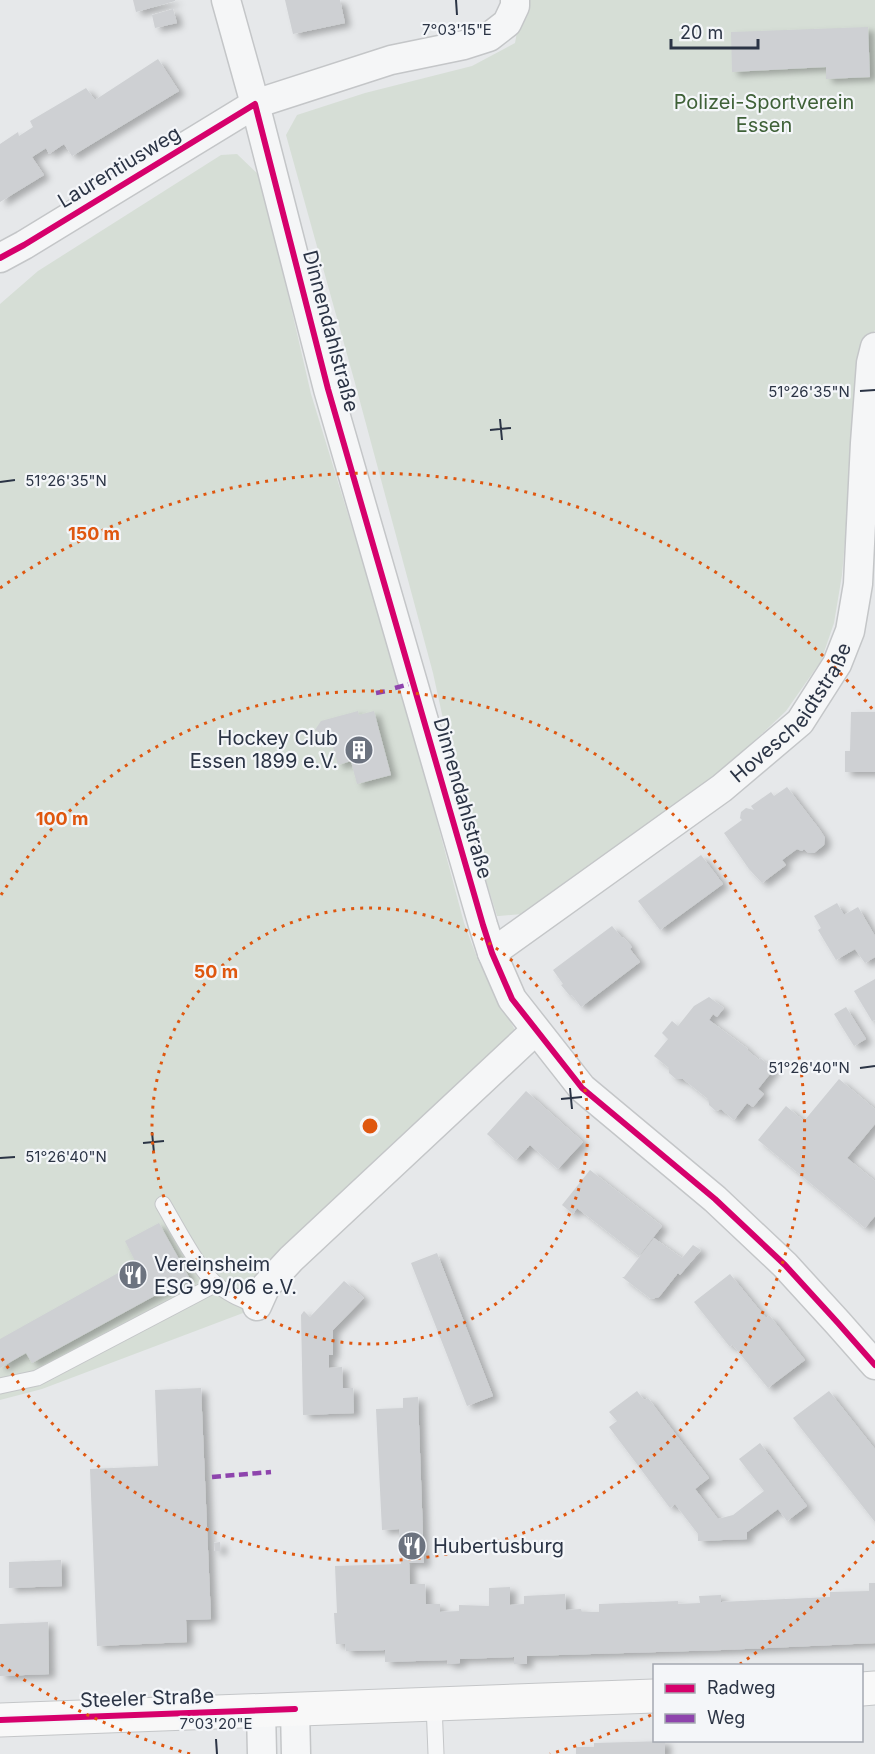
<svg xmlns="http://www.w3.org/2000/svg" width="875" height="1754" font-family="Inter,sans-serif">
<defs>
<filter id="shadow"><feDropShadow dx="6" dy="4" stdDeviation="3" flood-color="#0004"/></filter>
</defs>
<rect width="100%" height="100%" fill="#e6e8ea"/>
<path fill="#d6ded6" d="M519 0H875V330L871 337 859 383 842 575 834 623 821 661 786 711 715 778 522 914 499 916H497L461 801 433 673 355 383 286 135 297 115 365 93 472 66 515 43 520 15Z
M237 154 261 177 311 394 402 690 464 923 478 960 516 1032 251 1310 42 1389 0 1400V304L38 271 221 155Z"/>
<path fill="#ced0d3" filter="url(#shadow)" d="M133 0H175V1L136 12Z
M285 0H340L345 23 293 34Z
M173 9 177 23 155 28 152 15Z
M868 27 870 77 826 79V67L732 72 731 32Z
M158 59 179 91 72 156 64 144 49 154 46 148 32 157 44 175 0 202V144L18 132 19 136 33 127 30 121 86 88 95 100Z
M358 711 359 715 374 711 391 775 357 784 351 761 338 765 331 739 315 730 321 721Z
M851 712H875V772H845V751H850Z
M787 787 820 830 825 838 824 845 814 853 807 852 804 849 802 851 797 849 782 860 786 865 762 883 749 869 724 833 742 820 740 818 741 812 746 808 754 810 751 806 771 792 774 796Z
M701 855 723 884 660 930 638 901Z
M837 903 844 915 858 907 875 936V957L865 963 855 949 836 960 818 930 821 928 814 916Z
M612 926 622 938 623 937 632 947 630 949 640 962 581 1007 572 995 570 996 561 985 563 984 553 970Z
M875 979V1020L872 1021 854 991Z
M709 997 724 1008 717 1017 713 1014 709 1020 748 1049 747 1050 759 1060 760 1058 774 1069 758 1089 764 1094 753 1107 747 1103 734 1120 721 1109 716 1111 709 1105 708 1099 683 1079H676L669 1073V1068L654 1056 668 1039 662 1033 672 1021 678 1026 694 1006Z
M846 1007 866 1039 854 1046 834 1014Z
M839 1079 875 1109V1124L847 1158 875 1181V1216L865 1228 758 1140 786 1106 804 1121Z
M526 1091 583 1142 558 1169 530 1145 516 1160 487 1134Z
M590 1170 662 1226 639 1256 577 1208 573 1214 562 1205Z
M159 1223 189 1277 32 1363 26 1353 0 1368V1339L136 1263 125 1241Z
M654 1238 682 1258 693 1245 701 1250 680 1275 678 1273 659 1297 651 1299 622 1277H624Z
M437 1253 493 1396 467 1406 411 1263Z
M730 1274 766 1318 769 1315 805 1360 768 1388 732 1344 730 1347 694 1302Z
M344 1281 364 1298 333 1330V1355H329V1368L342 1367 343 1388H353L354 1413 303 1415 301 1315 304 1311 310 1317Z
M201 1388 211 1619 186 1620 187 1642 97 1646 90 1469 158 1466 155 1390Z
M637 1391 644 1400 648 1398 709 1478 695 1489 718 1519 733 1515 764 1491 739 1459 760 1443 807 1506 787 1521 778 1509 747 1532V1539L698 1541V1534L675 1504 670 1508 609 1427 617 1421 609 1412Z
M829 1391 875 1449V1522L793 1418Z
M418 1397 424 1563H409L410 1584H425L426 1604H440V1612L459 1611V1605L489 1606V1588L510 1587V1605L524 1604V1596L565 1594 566 1610 581 1609 582 1612H599V1604L678 1601V1604L700 1603 699 1596 721 1595V1602L830 1597V1592L869 1591V1583H875V1643L722 1650 527 1656V1664H514V1657L460 1659V1663L448 1664 447 1660 385 1662V1650L346 1651 345 1644H336L334 1613H337L335 1566 401 1564 399 1529 382 1530 376 1409 403 1408V1398Z
M220 1542 221 1551H215L214 1543Z
M61 1560 62 1586 9 1588V1562Z
M48 1622 49 1674 0 1676V1624Z
M665 1741V1754H576V1747H594V1743Z"/>
<g fill="none" stroke-linecap="round" stroke-linejoin="round">
<g stroke="#c4c6c8" stroke-width="17">
<path id="service" d="M163 1204C176 1226 197 1267 215 1283 227 1294 243 1300 257 1306
M0 1386 37 1378 216 1284
M434 1704 436 1754"/>
</g>
<g stroke="#c4c6c8" stroke-width="31">
<g id="minor">
<path d="M226 0 255 104 328 389 483 925 492 953 512 999 582 1088 715 1199 785 1265 838 1323 875 1365"/>
<path d="M0 258 24 245 255 104 391 60 464 45 489 37 507 23 515 6V0"/>
<path id="s1" d="M492 953 722 788 800 722 837 664 850 631 858 584 865 443 871 363 875 347"/>
<path d="M257 1306 266 1286 291 1259 535 1031"/>
<path d="M295 1709 296 1754"/>
<path d="M261 1710 262 1754"/>
</g>
</g>
<g stroke="#c4c6c8" stroke-width="35">
<path id="secondary" d="M862 1689 875 1688
M0 1720 654 1696"/>
</g>
<use href="#service" stroke="#f5f6f7" stroke-width="15"/>
<use href="#minor" stroke="#f5f6f7" stroke-width="28"/>
<use href="#secondary" stroke="#f8f8f8" stroke-width="33"/>
<path stroke="#8e44ad" stroke-width="4.5" stroke-dasharray="9 4.5" stroke-linecap="butt" d="M395 688 413 683
M376 693 387 691
M212 1477 271 1472"/>
<g stroke="#f4f6f9" stroke-width="10">
<path id="cycleway" d="M0 258 24 245 255 104 328 389 483 925 492 953 512 999 582 1088 715 1199 785 1265 838 1323 875 1365
M0 1720 295 1709"/>
</g>
<use href="#cycleway" stroke="#d6006c" stroke-width="6"/>
</g>
<path fill="none" stroke="#2b3445" stroke-width="2" d="M456 0 457 15M860 391 875 390M500 419 502 440M490 430 511 428M0 482 15 480M860 1068 875 1066M570 1088 572 1109M561 1099 582 1097M152 1132 154 1153M143 1143 164 1141M0 1158 15 1157M216 1739 217 1754"/>
<g fill="none" stroke="#df570f" stroke-width="3" stroke-dasharray="3 6">
<circle cx="370" cy="1126" r="218"/>
<path d="M1 895A435 435 0 1 1 1 1357"/>
<path d="M874 1541A653 653 0 0 1 740 1664M651 1715A653 653 0 0 1 550 1754M190 1754A653 653 0 0 1 0 1664M0 588A653 653 0 0 1 874 711"/>
</g>
<defs>
<g id="building-disc" transform="scale(1.5)"><circle r="9.5" fill="#6c737f" stroke="#f4f6f9"/><path d="M-4-6H4V6H1V3H-1V6H-4ZM-2.5-4.3h1.7v1.8h-1.7ZM.8-4.3h1.7v1.8H.8ZM-2.5-1h1.7V.8h-1.7ZM.8-1h1.7V.8H.8Z" fill="#fff"/></g>
<g id="restaurant-disc" transform="scale(1.5)"><circle r="9.5" fill="#6c737f" stroke="#f4f6f9"/><path d="M-5-6h1v4h1v-4h1v4h1v-4h1v5L-1.5 .5V6h-2V.5L-5-1ZM5-6V6H3V1.5H1.5Q1.5-4 5-6Z" fill="#fff"/></g>
</defs>
<g fill-rule="evenodd">
<use href="#building-disc" x="359" y="750"/>
<use href="#restaurant-disc" x="133" y="1275"/>
<use href="#restaurant-disc" x="412" y="1546"/>
</g>
<g text-anchor="middle" stroke-width="4.5" stroke-linejoin="round" paint-order="stroke">
<g font-size="20" fill="#3f6138" stroke="#f4f6f9">
<text x="764" y="109">Polizei-Sportverein<tspan x="764" dy="23">Essen</tspan></text>
</g>
<g font-size="20" fill="#2b3445" stroke="#f4f6f9">
<text transform="translate(119 167) rotate(-31)" y="7">Laurentiusweg</text>
<text transform="translate(331 331) rotate(75)" y="7">Dinnendahlstraße</text>
<text dy="7" stroke="none"><textPath href="#s1" startOffset="387">Hovescheidtstraße</textPath></text>
<text transform="translate(463 798) rotate(74)" y="7">Dinnendahlstraße</text>
<text transform="translate(147 1698) rotate(-2)" y="7">Steeler Straße</text>
</g>
<g font-size="20" fill="#2b3445" stroke="#f4f6f9" text-anchor="start">
<text x="338" y="745" text-anchor="end">Hockey Club<tspan x="338" dy="23">Essen 1899 e.V.</tspan></text>
<text x="154" y="1271">Vereinsheim<tspan x="154" dy="23">ESG 99/06 e.V.</tspan></text>
<text x="433" y="1553">Hubertusburg</text>
</g>
</g>
<g font-size="15" text-anchor="middle" fill="#2b3445" stroke="#f4f6f9" stroke-width="4.5" stroke-linejoin="round" paint-order="stroke">
<text x="457" y="35">7°03'15"E</text>
<text x="809" y="397">51°26'35"N</text>
<text x="66" y="486">51°26'35"N</text>
<text x="809" y="1073">51°26'40"N</text>
<text x="66" y="1162">51°26'40"N</text>
<text x="216" y="1729">7°03'20"E</text>
</g>
<circle cx="370" cy="1126" r="9" fill="#df570f" stroke="#f4f6f9" stroke-width="3"/>
<g font-size="18" text-anchor="middle" font-weight="bold" fill="#df570f" stroke="#f4f6f9" stroke-width="4.5" stroke-linejoin="round" paint-order="stroke">
<text x="94" y="540">150 m</text>
<text x="62" y="825">100 m</text>
<text x="216" y="978">50 m</text>
</g>
<rect x="653" y="1664" width="210" height="78" fill="#f4f6f9" stroke="#a4a8b1" stroke-width="1.5"/>
<rect x="665" y="1684" width="30" height="9" fill="#d6006c" stroke="#a4a8b1" stroke-width="1.5"/>
<text x="707" y="1694" font-size="18" fill="#2b3445">Radweg</text>
<rect x="665" y="1714" width="30" height="9" fill="#8e44ad" stroke="#a4a8b1" stroke-width="1.5"/>
<text x="707" y="1724" font-size="18" fill="#2b3445">Weg</text>
<path d="M671 39v9h87v-9" fill="none" stroke="#2b3445" stroke-width="3"/>
<text x="680" y="39" font-size="18" fill="#2b3445" stroke="#f4f6f9" stroke-width="4.5" paint-order="stroke">20 m</text>
</svg>
